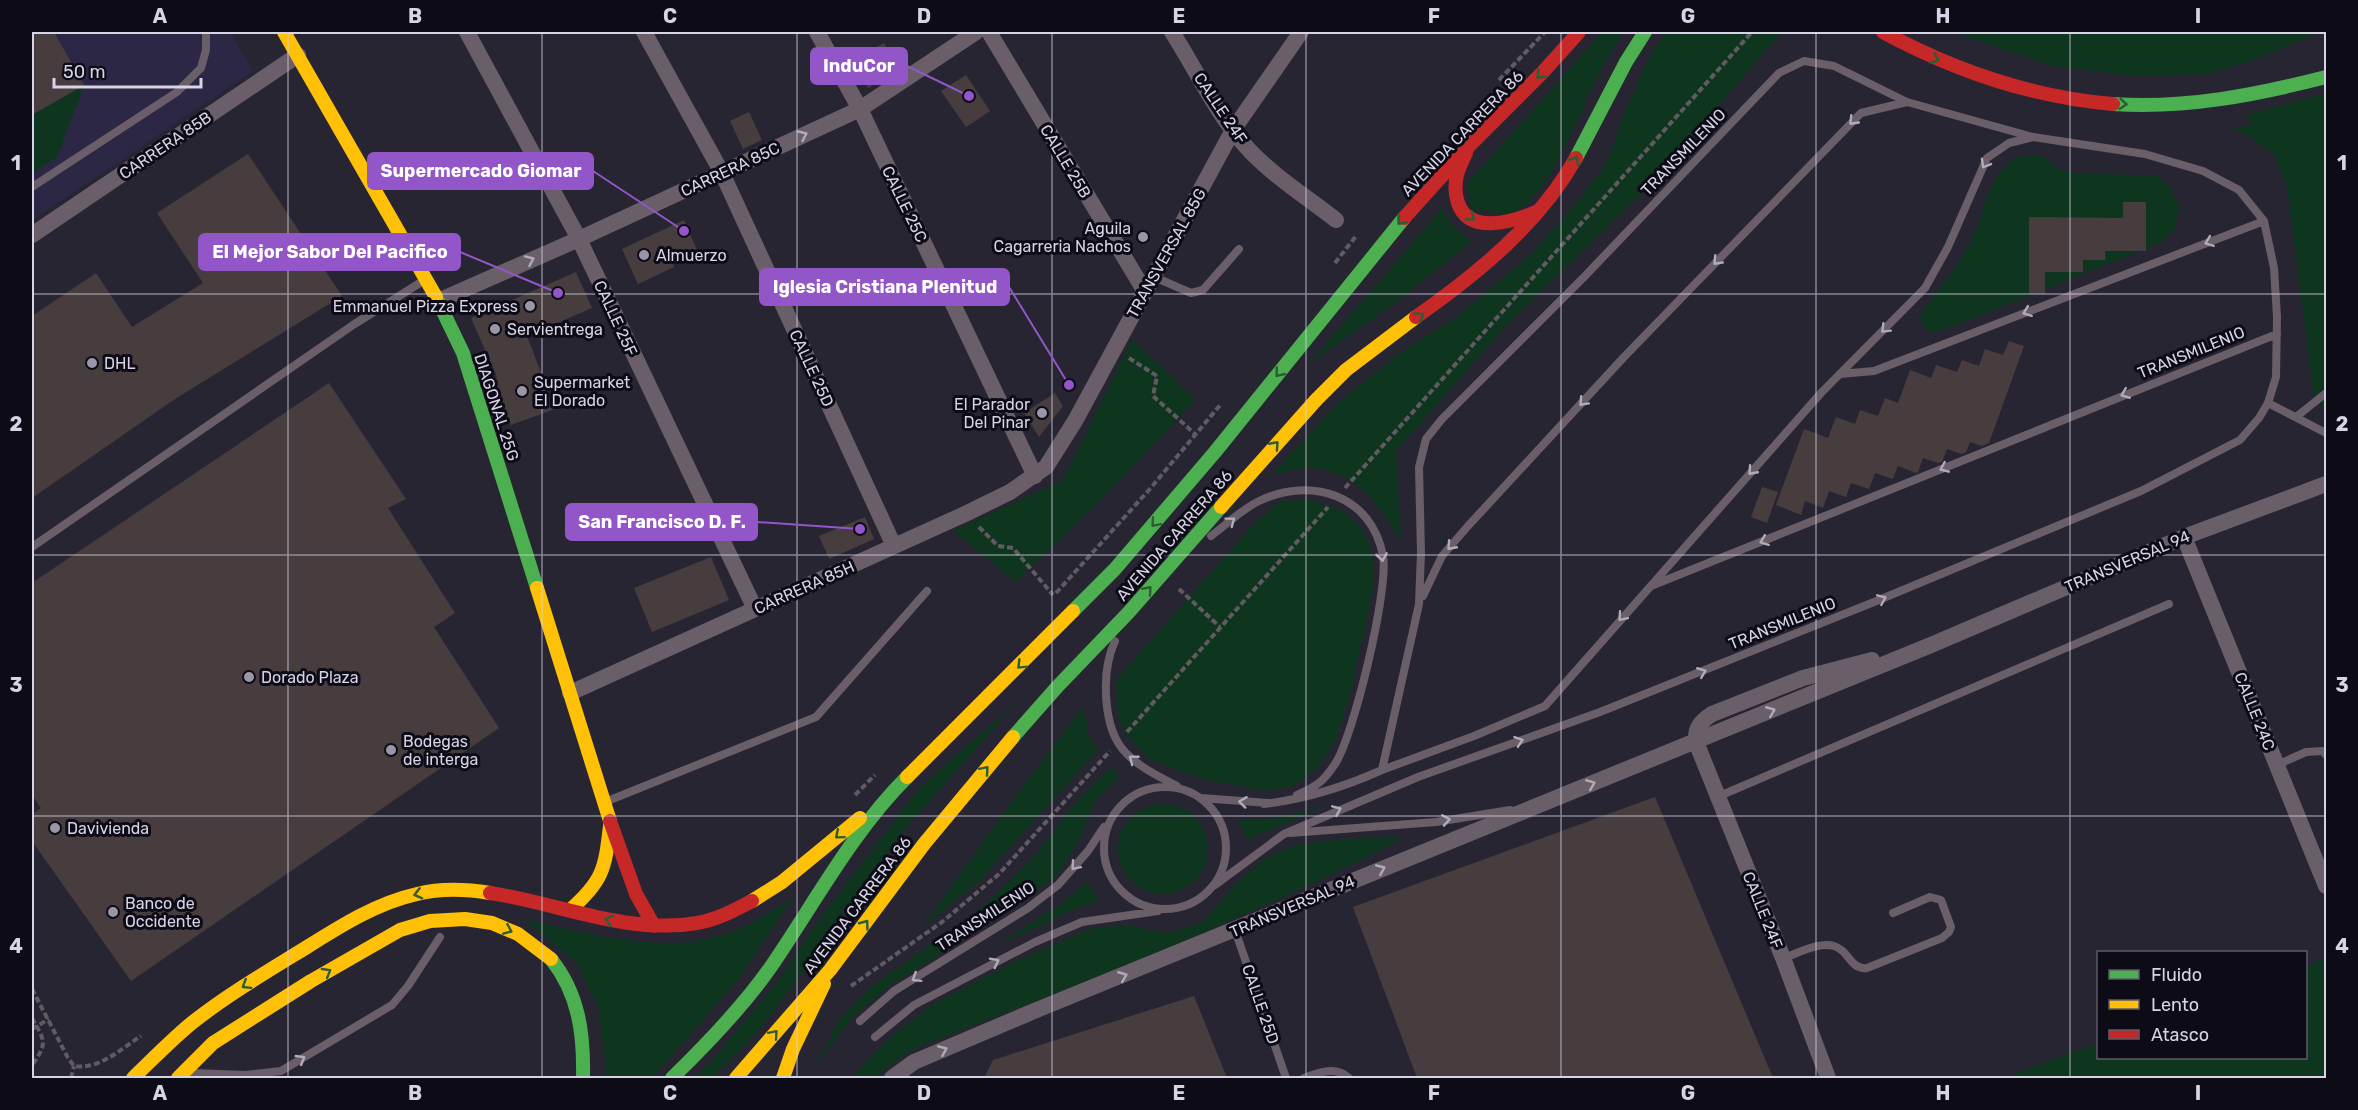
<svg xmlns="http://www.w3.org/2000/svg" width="2358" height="1110" font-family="Rubik,sans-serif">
<rect width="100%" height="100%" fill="#282533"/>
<path fill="#2c2744" d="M32 32H230L253 71 32 220Z"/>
<path fill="#0e361e" d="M1602 32H1624C1613 48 1603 65 1594 84 1579 115 1546 203 1511 213 1502 216 1479 209 1470 208L1468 183Z
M1667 32H1782L1650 185 1507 325 1396 451 1401 541C1379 506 1356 469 1309 468 1297 468 1284 472 1272 474L1340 401 1397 355 1458 316 1528 257 1573 207 1608 161 1619 126 1651 53Z
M1954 32H2321L2249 62 2207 74 2135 76 2052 66Z
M84 85 57 157 32 173V115Z
M2326 93V412L2314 398 2287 187 2275 156 2248 136 2231 127 2254 126 2248 120 2246 115Z
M2023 155 2042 156 2061 170 2078 173 2158 176 2171 189 2179 207 2175 229 2160 243 1961 323 1934 332 1924 328 1920 318 1925 308 1958 264 1976 231 1987 196 1998 174 2009 162Z
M1442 208 1455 228 1472 241 1398 301 1310 363Z
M1132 339 1196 400 1098 503 1016 582 953 531 1063 480Z
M1308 499 1343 511 1364 531 1373 559 1374 585 1350 696 1334 744 1316 769 1294 786 1267 791 1206 780 1151 760 1125 734 1117 713 1116 680 1253 525 1279 502Z
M1016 703 901 834 837 920 801 975 759 1030 712 1078H693L712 1060 780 978 814 927 921 786Z
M1083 706 1089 735 1098 750 980 881 922 927 1013 800Z
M1111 766 1119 777 1096 800 1079 840 1057 876 1000 917 889 986 853 1017 814 1067 840 1019 868 989 979 910 1032 859 1071 808Z
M1118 849a45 45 0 1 1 90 0a45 45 0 1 1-90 0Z
M1326 805 1247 840 1238 820 1280 818Z
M1406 837C1248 920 1079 984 913 1049L883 1070 876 1078H852L888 1039 935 1003 1016 961 1093 928 1127 925 1167 933 1201 923 1241 879 1265 858 1296 845 1344 839Z
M1088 881 1099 901 1073 910 994 947 1065 901Z
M794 896 737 981 652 1078H603L606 1069 599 1010 578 964 523 919C592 934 675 960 743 927 761 919 778 906 794 896Z
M2326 958V1078H2003L2098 1043V1058H2306V966Z"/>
<path fill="#483d3e" d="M32 32H54L84 85 32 115Z
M884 43 899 70 868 88 853 60Z
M966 75 990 111 966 127 941 91Z
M749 112 762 140 743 149 730 121Z
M248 154 342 296 175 399 32 498V316L96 273 132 327 203 283 157 213Z
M2123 202H2146V251H2105V260H2083V272H2045V294H2029V217L2123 218Z
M684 220 697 250 671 261 674 267 638 284 622 249Z
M576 272 592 308 527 336 555 409 511 425 493 378 497 377 471 318Z
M2009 341 2024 346 1989 443 1982 446 1970 442 1966 452 1961 454 1947 449 1942 462 1938 463 1923 458 1918 472 1916 473 1898 466 1893 479 1875 473 1869 489 1851 483 1846 497 1829 491 1823 508 1805 501 1801 515 1776 505 1804 429 1828 438 1836 417 1855 424 1860 410 1878 416 1885 398 1898 403 1910 370 1931 378 1936 365 1957 372 1962 360 1979 366 1985 349 2003 355Z
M329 383 406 499 388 508 455 613 434 627 499 728 131 981 32 841V814L41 808 32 795V583Z
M1055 393 1063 406 1039 437 1024 413Z
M1762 487 1778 492 1767 523 1751 517Z
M865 517 874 539 829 559 819 536Z
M711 557 729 600 652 632 634 588Z
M1655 797 1773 1078H1417L1353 907Z
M1194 996 1227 1078H984L993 1060Z"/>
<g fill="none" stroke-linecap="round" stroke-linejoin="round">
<path stroke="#625a63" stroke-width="4" stroke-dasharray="6 3" stroke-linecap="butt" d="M1499 80 1545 32
M1335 263 1356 236
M1129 358 1157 376 1153 396 1195 434
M1345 488 1752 32
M979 527 998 546 1013 548 1053 595
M1179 589 1220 627
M1056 593 1149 490 1221 404
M1127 732 1328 507
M855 795 875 775
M851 986 942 922 999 874 1110 751
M32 989 68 1058 74 1066C99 1070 121 1049 141 1036
M32 1029 49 1019
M71 1078 74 1066"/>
<path stroke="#6a5f68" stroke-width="8" d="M32 187 177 92 201 68 206 50V32
M1152 276 1191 293 1203 290 1239 249
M1840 374 1874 371 2264 221
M2268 403 2326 433
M2296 417 2326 393
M1211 536C1226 525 1242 509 1259 501 1311 476 1372 495 1383 556 1389 589 1354 735 1335 764 1323 782 1317 786 1297 795
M32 547 353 325 423 281
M1651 586 2277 334
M1423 596 1442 556 1468 526 1624 357 1861 113 1907 102
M1115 641C1101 671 1102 729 1126 753 1140 768 1160 777 1177 786
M2277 765 2306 752 2323 751 2326 755
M1382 770 1474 736 1545 706 1821 393 1925 288 1948 247 1987 158 2009 143 2033 137
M1104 848a61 61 0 1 1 122 0a61 61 0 1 1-122 0Z
M1717 797 2169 604
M1201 798 1268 803
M605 802 816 717 927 591
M1290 833 1436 822 1510 810
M1215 885 1284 834 1418 777 1600 712 1874 602 2141 491 2240 440 2259 418 2268 403 2276 377 2277 317 2274 268 2264 221 2239 190 2203 171 2145 154 2033 137 1907 102 1834 66 1804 61 1779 73 1585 276 1442 419 1426 439 1419 467 1421 553 1419 604 1382 770C1344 787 1306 799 1264 804
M1235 930 1286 1078
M1783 958C1797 954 1819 941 1834 946 1849 950 1850 970 1867 968L1942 938 1949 932 1951 927 1941 900 1930 897 1893 913
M860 1021 894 991 1028 908 1058 885 1088 851 1104 827
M875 1037 914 1005 1035 942 1082 922 1158 911
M193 1073 246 1075 281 1071 392 1005 408 986 440 937
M1304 1078C1319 1072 1336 1066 1349 1078"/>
<path stroke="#6a5f68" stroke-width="16" d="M467 32 579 239 755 609
M644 32 722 173 894 546
M817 32 860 109 1035 476
M989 32 1144 290
M1172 32C1197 71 1218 117 1250 151 1275 177 1308 198 1336 220
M32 235 298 55
M438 301 579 239 860 109 976 32
M2184 537 2326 886
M570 693 965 514 1010 492 1046 467 1075 421 1233 130 1301 32
M892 1078 914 1062 1039 1009 1931 645 2184 537 2326 484
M1828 1078 1783 958 1696 742C1695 728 1700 722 1712 714L1803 678 1872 660"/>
<path stroke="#4caf50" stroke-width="14" d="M2113 104C2185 109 2256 95 2326 77
M1576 158 1626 62 1645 32
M436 297 463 353 537 588
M1073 611 1115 569 1215 452 1404 218
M1013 737 1057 687 1129 612 1221 507
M551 959C579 994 584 1034 583 1078
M672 1078C707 1044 742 1008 770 968 814 904 852 832 907 777"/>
<path stroke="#ffc107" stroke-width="14" d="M284 32 436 297
M1221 507 1316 400 1346 370 1416 317
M537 588 610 821
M907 777 1073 611
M752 901 782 882 860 818
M570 910C603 881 605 869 610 826
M133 1078C153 1059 172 1039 193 1022 229 994 268 971 307 947 342 925 377 903 417 894 441 888 466 889 490 893
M178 1078 213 1043 311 981 400 930 430 921 465 919 492 923 518 934 551 959
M736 1078 830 970 924 844 1013 737
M783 1078 793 1049 824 984"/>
<path stroke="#c62828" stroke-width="14" d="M1883 32C1955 71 2031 97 2113 104
M1466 153C1463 160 1459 167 1457 175 1455 183 1455 194 1458 203 1469 235 1512 222 1536 212
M1404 218 1469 146 1542 73 1579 32
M1416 317C1477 274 1539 224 1576 158
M610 821 636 894 654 926
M490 893C559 903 626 935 697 923 716 920 735 910 752 901"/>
<path stroke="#625a63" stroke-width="4" stroke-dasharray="6 3" stroke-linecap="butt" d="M32 1018C45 1041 48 1043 32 1065"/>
</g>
<defs><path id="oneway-chevron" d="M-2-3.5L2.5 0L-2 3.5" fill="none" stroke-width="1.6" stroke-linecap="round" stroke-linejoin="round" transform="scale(1.5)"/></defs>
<g stroke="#2c5d33">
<use href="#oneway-chevron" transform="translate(1935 59) rotate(24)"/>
<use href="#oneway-chevron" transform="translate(1540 75) rotate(134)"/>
<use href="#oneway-chevron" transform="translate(2123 104) rotate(5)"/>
<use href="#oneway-chevron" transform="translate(1575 160) rotate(-60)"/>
<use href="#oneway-chevron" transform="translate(1471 217) rotate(37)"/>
<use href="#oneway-chevron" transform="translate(1401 221) rotate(131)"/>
<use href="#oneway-chevron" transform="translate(1420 316) rotate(-35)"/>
<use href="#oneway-chevron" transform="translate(1279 373) rotate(129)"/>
<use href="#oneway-chevron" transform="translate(1275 445) rotate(-48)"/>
<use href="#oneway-chevron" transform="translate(1155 523) rotate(131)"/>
<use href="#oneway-chevron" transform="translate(1148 590) rotate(-49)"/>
<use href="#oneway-chevron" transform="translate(1021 665) rotate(135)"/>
<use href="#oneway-chevron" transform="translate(985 770) rotate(-49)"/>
<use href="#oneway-chevron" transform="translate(839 835) rotate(140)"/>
<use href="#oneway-chevron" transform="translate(418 894) rotate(166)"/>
<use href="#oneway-chevron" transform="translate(609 920) rotate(-167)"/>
<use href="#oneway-chevron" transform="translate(865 924) rotate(-53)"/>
<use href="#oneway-chevron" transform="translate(508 930) rotate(23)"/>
<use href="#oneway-chevron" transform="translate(327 972) rotate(-30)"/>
<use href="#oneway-chevron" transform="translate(246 985) rotate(148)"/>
<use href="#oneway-chevron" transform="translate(774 1034) rotate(-49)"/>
</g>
<g stroke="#b0abb9">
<use href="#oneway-chevron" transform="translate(1853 121) rotate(134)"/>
<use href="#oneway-chevron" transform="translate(803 135) rotate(-25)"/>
<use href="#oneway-chevron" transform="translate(1985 164) rotate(120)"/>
<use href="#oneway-chevron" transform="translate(2209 242) rotate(159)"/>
<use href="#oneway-chevron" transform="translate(530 260) rotate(-24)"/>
<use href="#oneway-chevron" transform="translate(1717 261) rotate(134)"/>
<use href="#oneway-chevron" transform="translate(2027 312) rotate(159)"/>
<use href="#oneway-chevron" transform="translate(1885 329) rotate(135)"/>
<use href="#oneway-chevron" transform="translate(2125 394) rotate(158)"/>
<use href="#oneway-chevron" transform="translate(1583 402) rotate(133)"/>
<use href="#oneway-chevron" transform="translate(1944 468) rotate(157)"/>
<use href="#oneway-chevron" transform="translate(1752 471) rotate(132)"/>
<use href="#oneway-chevron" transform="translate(1231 521) rotate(-37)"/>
<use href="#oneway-chevron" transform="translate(1764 541) rotate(159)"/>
<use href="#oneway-chevron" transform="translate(1451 546) rotate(132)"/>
<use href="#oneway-chevron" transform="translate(1382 557) rotate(81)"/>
<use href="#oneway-chevron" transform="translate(1882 599) rotate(-23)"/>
<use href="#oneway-chevron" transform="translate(1622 617) rotate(131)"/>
<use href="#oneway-chevron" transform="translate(1702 672) rotate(-22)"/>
<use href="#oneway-chevron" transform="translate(1771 711) rotate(-22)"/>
<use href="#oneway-chevron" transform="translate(1519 741) rotate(-19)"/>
<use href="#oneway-chevron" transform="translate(1133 759) rotate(-142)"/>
<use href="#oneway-chevron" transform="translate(1591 784) rotate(-22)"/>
<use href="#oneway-chevron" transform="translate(1243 802) rotate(-173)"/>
<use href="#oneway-chevron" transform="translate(1337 810) rotate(-23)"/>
<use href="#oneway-chevron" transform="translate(1446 820) rotate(-9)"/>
<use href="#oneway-chevron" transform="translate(1075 866) rotate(131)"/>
<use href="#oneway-chevron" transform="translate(1381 869) rotate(-23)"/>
<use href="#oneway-chevron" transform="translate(995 962) rotate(-27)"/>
<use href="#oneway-chevron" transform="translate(1123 976) rotate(-22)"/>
<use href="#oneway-chevron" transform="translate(916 978) rotate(148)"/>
<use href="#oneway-chevron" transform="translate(943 1050) rotate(-23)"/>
<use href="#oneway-chevron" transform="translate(301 1059) rotate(-31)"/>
</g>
<path fill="none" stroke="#d6d4e5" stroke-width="1.5" stroke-opacity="0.55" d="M288 32V1078M542 32V1078M797 32V1078M1052 32V1078M1306 32V1078M1561 32V1078M1816 32V1078M2070 32V1078M32 294H2326M32 555H2326M32 816H2326"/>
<g fill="#9997a7" stroke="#0d0b16" stroke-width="2">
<circle cx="1143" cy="237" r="6"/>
<circle cx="644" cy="255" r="6"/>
<circle cx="530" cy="306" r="6"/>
<circle cx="495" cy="329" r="6"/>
<circle cx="92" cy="363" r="6"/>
<circle cx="522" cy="391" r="6"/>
<circle cx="1042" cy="413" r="6"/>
<circle cx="249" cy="677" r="6"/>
<circle cx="391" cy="750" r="6"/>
<circle cx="55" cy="828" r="6"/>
<circle cx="113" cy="912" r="6"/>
</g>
<g text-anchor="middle" stroke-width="6" stroke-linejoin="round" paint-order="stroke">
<g font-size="16" fill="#d6d4e5" stroke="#0d0b16">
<text transform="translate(1221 108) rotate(56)" y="6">CALLE 24F</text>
<text transform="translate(1462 133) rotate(-46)" y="6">AVENIDA CARRERA 86</text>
<text transform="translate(165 145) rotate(-34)" y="6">CARRERA 85B</text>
<text transform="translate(1683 152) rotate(-46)" y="6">TRANSMILENIO</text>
<text transform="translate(1066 161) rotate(59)" y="6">CALLE 25B</text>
<text transform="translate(730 169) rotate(-25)" y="6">CARRERA 85C</text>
<text transform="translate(905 204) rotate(64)" y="6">CALLE 25C</text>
<text transform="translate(1166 253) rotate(-61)" y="6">TRANSVERSAL 85G</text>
<text transform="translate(616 318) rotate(65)" y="6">CALLE 25F</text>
<text transform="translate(2191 352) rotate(-22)" y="6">TRANSMILENIO</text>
<text transform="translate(812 368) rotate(65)" y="6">CALLE 25D</text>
<text transform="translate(497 407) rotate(72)" y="6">DIAGONAL 25G</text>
<text transform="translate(1174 535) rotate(-49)" y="6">AVENIDA CARRERA 86</text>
<text transform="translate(2127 561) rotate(-23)" y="6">TRANSVERSAL 94</text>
<text transform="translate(804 587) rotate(-24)" y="6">CARRERA 85H</text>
<text transform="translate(1782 623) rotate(-22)" y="6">TRANSMILENIO</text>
<text transform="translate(2255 711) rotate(68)" y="6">CALLE 24C</text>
<text transform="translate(857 905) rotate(-53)" y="6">AVENIDA CARRERA 86</text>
<text transform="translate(1292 906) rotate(-23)" y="6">TRANSVERSAL 94</text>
<text transform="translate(1763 910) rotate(68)" y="6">CALLE 24F</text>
<text transform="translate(985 916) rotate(-33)" y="6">TRANSMILENIO</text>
<text transform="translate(1261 1004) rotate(71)" y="6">CALLE 25D</text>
</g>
<g font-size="16" fill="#d6d4e5" stroke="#0d0b16" text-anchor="start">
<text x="1131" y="234" text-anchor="end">Aguila<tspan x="1131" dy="18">Cagarreria Nachos</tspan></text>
<text x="656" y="261">Almuerzo</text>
<text x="518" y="312" text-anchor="end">Emmanuel Pizza Express</text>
<text x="507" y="335">Servientrega</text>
<text x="104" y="369">DHL</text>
<text x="534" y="388">Supermarket<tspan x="534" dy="18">El Dorado</tspan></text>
<text x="1030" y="410" text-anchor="end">El Parador<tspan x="1030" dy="18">Del Pinar</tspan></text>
<text x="261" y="683">Dorado Plaza</text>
<text x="403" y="747">Bodegas<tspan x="403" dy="18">de interga</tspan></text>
<text x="67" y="834">Davivienda</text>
<text x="125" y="909">Banco de<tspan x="125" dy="18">Occidente</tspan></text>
</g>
</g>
<path fill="none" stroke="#9256c8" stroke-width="2" d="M969 96L907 66M684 231L593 171M558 293L460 252M1069 385L1009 287M860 529L757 522"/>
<g fill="#9256c8" stroke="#0d0b16" stroke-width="2">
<circle cx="969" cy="96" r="6"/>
<circle cx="684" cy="231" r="6"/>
<circle cx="558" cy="293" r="6"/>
<circle cx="1069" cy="385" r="6"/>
<circle cx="860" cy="529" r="6"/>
</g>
<g fill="#9256c8" stroke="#9256c8" stroke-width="2">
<rect x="811" y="48" width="96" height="36" rx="6"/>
<rect x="368" y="153" width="225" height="36" rx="6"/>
<rect x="199" y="234" width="261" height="36" rx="6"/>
<rect x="760" y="269" width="249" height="36" rx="6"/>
<rect x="566" y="504" width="191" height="36" rx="6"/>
</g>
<g font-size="18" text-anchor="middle" font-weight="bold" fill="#fff">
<text x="859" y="72">InduCor</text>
<text x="481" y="177">Supermercado Giomar</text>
<text x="330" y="258">El Mejor Sabor Del Pacifico</text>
<text x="885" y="293">Iglesia Cristiana Plenitud</text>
<text x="662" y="528">San Francisco D. F.</text>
</g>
<rect width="2358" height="1110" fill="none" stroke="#0d0b16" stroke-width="66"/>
<rect x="2097" y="951" width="210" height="108" fill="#0d0b16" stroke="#5d5b69" stroke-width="1.5"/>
<rect x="2109" y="970" width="30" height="9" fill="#4caf50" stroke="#5d5b69" stroke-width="1.5"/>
<text x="2151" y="981" font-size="18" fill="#d6d4e5">Fluido</text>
<rect x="2109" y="1000" width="30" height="9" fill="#ffc107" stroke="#5d5b69" stroke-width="1.5"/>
<text x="2151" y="1011" font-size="18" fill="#d6d4e5">Lento</text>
<rect x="2109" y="1030" width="30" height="9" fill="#c62828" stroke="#5d5b69" stroke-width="1.5"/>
<text x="2151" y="1041" font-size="18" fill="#d6d4e5">Atasco</text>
<path d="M54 78v9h147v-9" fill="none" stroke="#d6d4e5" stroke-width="3"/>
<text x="63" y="78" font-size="18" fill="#d6d4e5" stroke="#0d0b16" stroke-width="4.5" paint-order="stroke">50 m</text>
<rect x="33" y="33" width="2292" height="1044" fill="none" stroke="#d6d4e5" stroke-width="2"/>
<g font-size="20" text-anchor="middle" font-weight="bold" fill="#d6d4e5">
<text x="160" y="23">A</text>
<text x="415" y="23">B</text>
<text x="670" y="23">C</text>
<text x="924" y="23">D</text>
<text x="1179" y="23">E</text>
<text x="1434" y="23">F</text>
<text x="1688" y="23">G</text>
<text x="1943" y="23">H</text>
<text x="2198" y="23">I</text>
<text x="16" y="170">1</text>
<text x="2342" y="170">1</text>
<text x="16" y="431">2</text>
<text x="2342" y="431">2</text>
<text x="16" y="692">3</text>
<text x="2342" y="692">3</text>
<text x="16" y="953">4</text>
<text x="2342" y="953">4</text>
<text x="160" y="1100">A</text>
<text x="415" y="1100">B</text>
<text x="670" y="1100">C</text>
<text x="924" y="1100">D</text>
<text x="1179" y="1100">E</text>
<text x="1434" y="1100">F</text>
<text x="1688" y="1100">G</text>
<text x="1943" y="1100">H</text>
<text x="2198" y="1100">I</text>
</g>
</svg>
